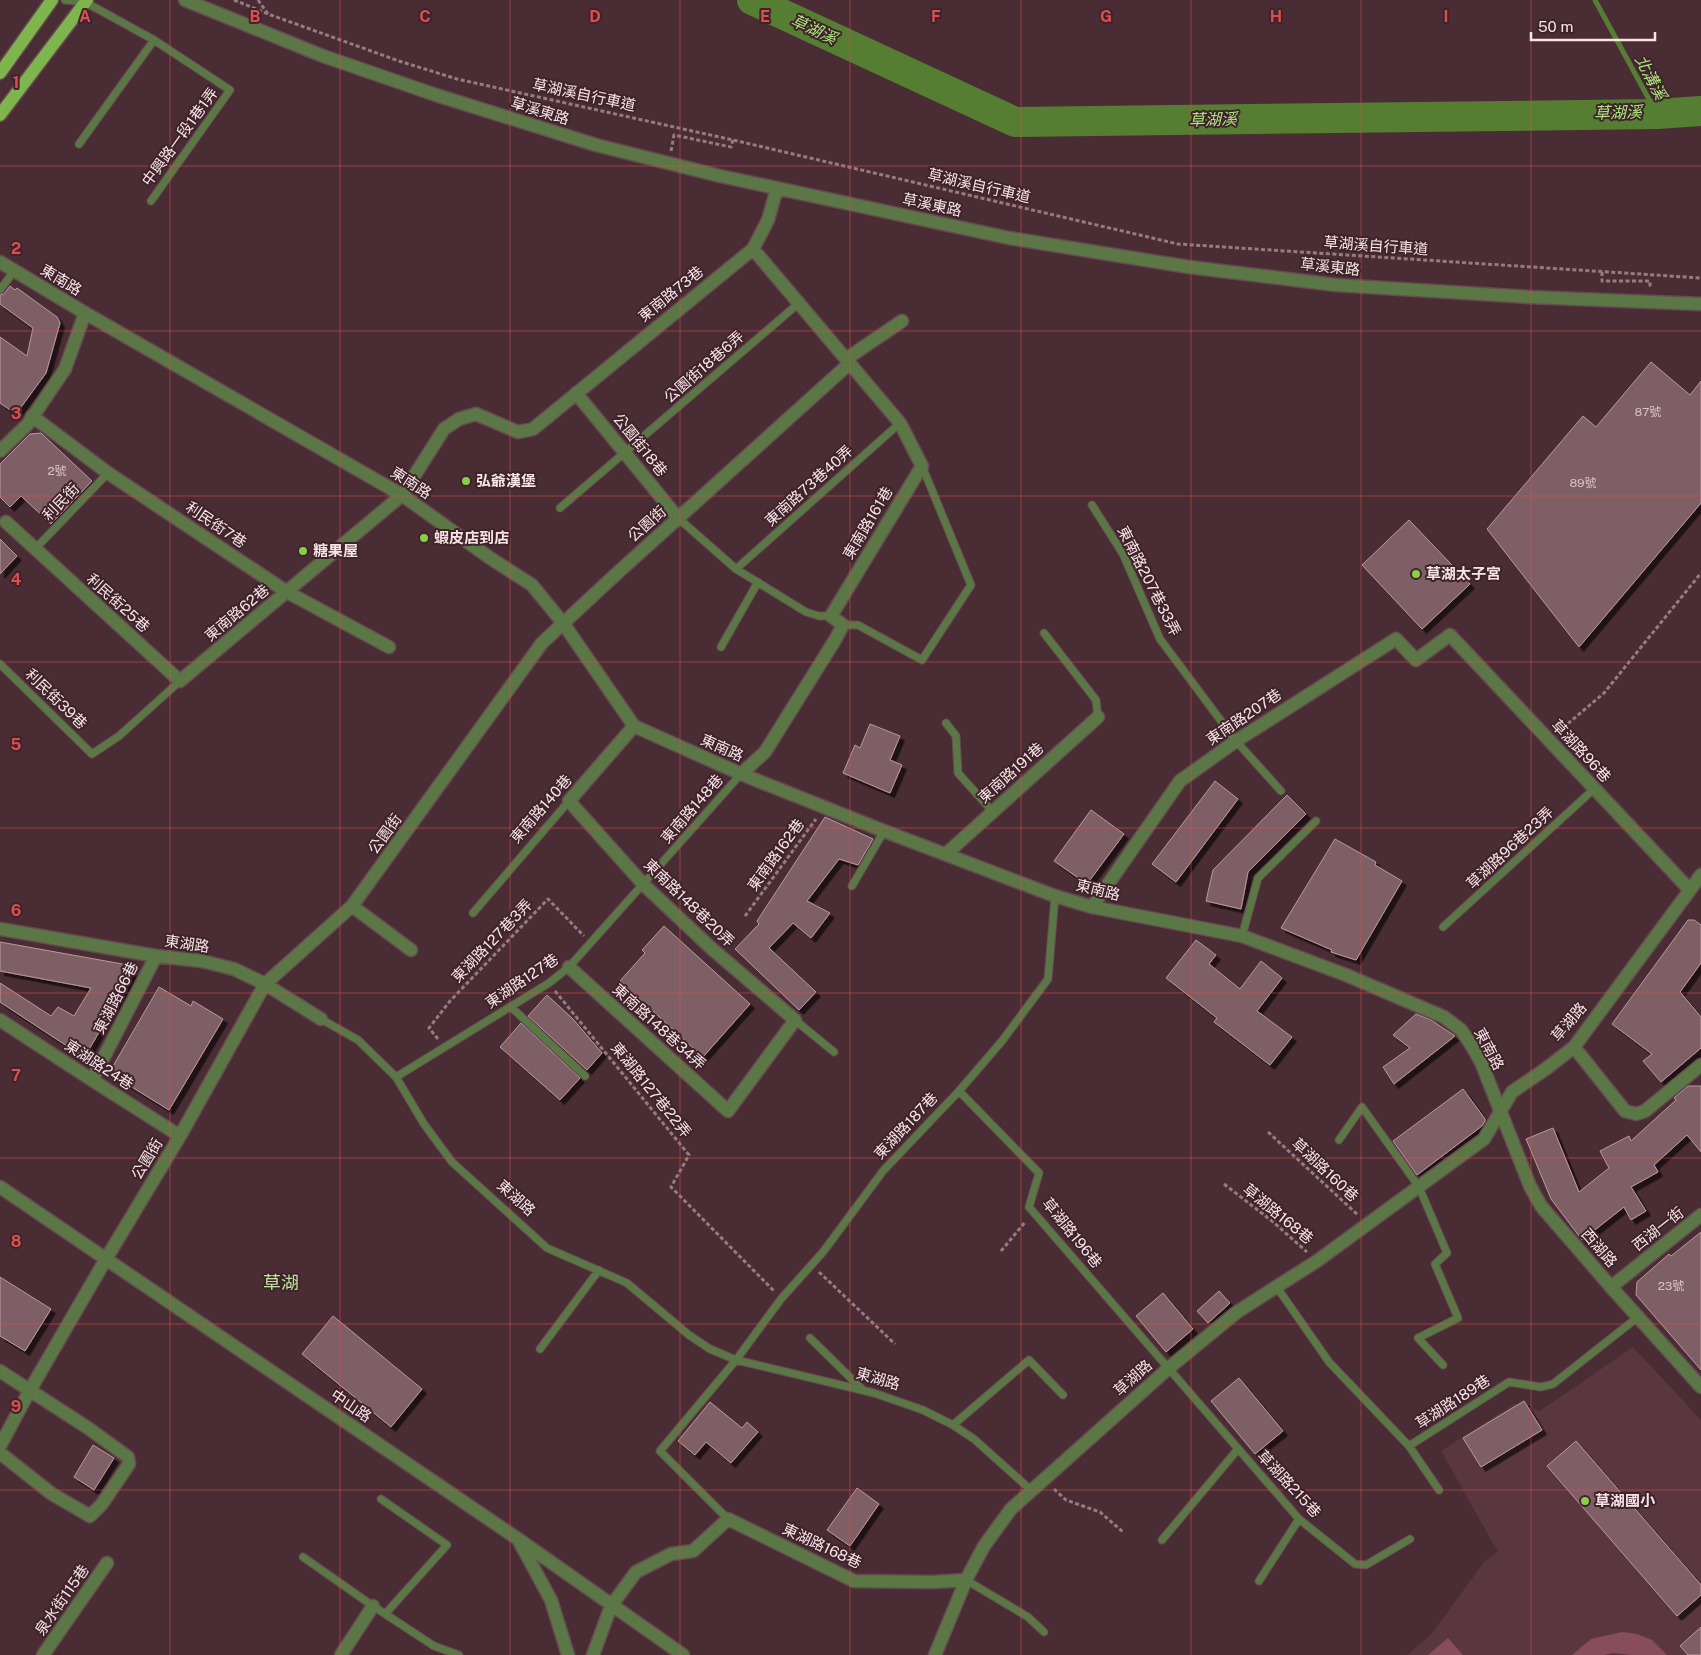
<svg xmlns="http://www.w3.org/2000/svg" width="1701" height="1655" font-family="'Public Sans','Noto Sans TC',sans-serif">
<defs>
<filter id="shadow"><feDropShadow dx="4.5" dy="4.5" stdDeviation="0" flood-color="#0009"/></filter>
</defs>
<rect width="100%" height="100%" fill="#4a2d34"/>
<path fill="#5a373f" d="M1633 1347 1701 1420V1655H1407L1431 1635 1484 1562 1498 1552 1441 1451 1514 1404 1540 1411Z"/>
<path fill="#874d5b" d="M1622 1632 1637 1634 1652 1640 1667 1655H1632L1613 1653 1603 1655H1572L1591 1639Z
M1448 1638 1463 1655H1428Z"/>
<g fill="none" stroke-linecap="round" stroke-linejoin="round">
<path stroke="#567e33" stroke-width="5" d="M1595 0 1657 114"/>
<path stroke="#567e33" stroke-width="30" d="M752 0 1015 122 1657 114 1701 111"/>
</g>
<path fill="#7f5f66" stroke="#bb989f" filter="url(#shadow)" d="M10 286 15 290 17 288 57 317 60 323 46 373 16 414 0 403V337L27 356 33 328 0 304V295L4 294Z
M1651 362 1690 395 1701 381V503L1579 647 1487 529 1583 416 1596 427Z
M41 433 92 481 51 524 21 496 10 507 0 497V464L30 434Z
M1409 520 1470 584 1422 629 1362 565Z
M0 539 17 556 0 574Z
M870 724 900 736 890 760 902 765 890 793 843 773 855 745 860 748Z
M1215 781 1238 799 1176 882 1152 864Z
M1287 795 1306 814 1248 872 1241 909 1206 901 1213 870Z
M1091 810 1124 834 1087 884 1054 861Z
M825 817 873 839 858 865 839 859 807 901 830 913 811 938 793 923 769 948 816 992 799 1010 735 949 759 924 757 921Z
M1335 839 1376 862 1375 865 1402 881 1356 960 1331 952 1332 950 1281 928Z
M1688 920H1694L1701 925V963L1680 992 1701 1017V1048L1661 1082 1643 1061 1652 1054 1612 1024Z
M664 926 750 1004 703 1057 620 981 645 953 642 950Z
M1196 940 1216 955 1209 964 1240 989 1261 961 1282 978 1257 1011 1292 1037 1270 1065 1214 1022 1217 1018 1166 978Z
M0 942 128 965 132 971V975L87 1053 79 1054 0 1002V983L51 1016 58 1007 74 1016 91 988 0 971Z
M159 987 191 1006 193 1001 223 1019 169 1110 109 1073Z
M547 995 573 1019 602 1053 587 1070 528 1016Z
M1416 1014 1431 1020 1455 1036 1394 1084 1383 1067 1410 1048 1393 1035Z
M521 1023 580 1078 560 1100 500 1047Z
M1688 1086H1701V1152L1687 1135 1654 1165 1658 1172 1631 1187 1646 1211 1631 1220 1624 1207 1582 1240 1551 1199 1526 1139 1553 1128 1579 1192 1609 1168 1600 1151 1629 1136 1631 1141 1676 1100 1674 1098Z
M1463 1089 1485 1119V1121L1482 1126 1417 1175 1393 1141Z
M1701 1232V1370L1636 1295 1637 1282 1669 1254 1671 1256Z
M0 1277 51 1309 25 1351 0 1336Z
M1219 1291 1230 1303 1208 1323 1197 1311Z
M1163 1293 1193 1329 1166 1352 1136 1316Z
M333 1316 422 1389 391 1427 302 1354Z
M1239 1378 1283 1431 1255 1454 1211 1401Z
M1524 1401 1542 1430 1481 1467 1463 1438Z
M710 1402 742 1428 747 1422 758 1432 731 1463 706 1442 695 1455 678 1441Z
M1576 1441 1701 1585V1595L1677 1616 1547 1466Z
M93 1445 114 1458 94 1490 74 1477Z
M857 1488 879 1504 850 1546 827 1530Z
M1701 1627V1655H1688L1680 1646Z"/>
<g fill="none" stroke-linecap="round" stroke-linejoin="round">
<g stroke="#664a51" stroke-width="9">
<path id="service" d="M65 0 85 2 154 40 230 90 151 201
M79 144 154 40
M0 290 14 271
M1092 505 1123 554 1160 639 1236 741 1281 791
M560 508 799 303
M678 518 736 569 806 612 819 616H831
M35 549 108 473
M736 569 900 423
M843 625H858L922 660 971 585 922 466
M1044 633 1096 700 1098 717
M721 647 758 582
M0 664 92 754 119 736 180 681
M946 723 956 736 958 773 992 811
M852 886 884 831
M473 913 569 801
M1443 927 1595 788
M1242 936 1258 878 1316 821
M511 1007 585 1076
M321 1019 358 1040 396 1077 424 1124 452 1162 547 1248 627 1283 689 1335 710 1349 736 1360 874 1393 923 1410 953 1425 974 1439 1031 1490
M795 1020 834 1052
M396 1077 549 983 569 967 741 774
M959 1091 1039 1173 1029 1207 1299 1519 1355 1564 1366 1565 1410 1539
M1339 1140 1362 1107 1419 1187 1447 1253 1435 1264 1458 1318 1418 1338 1443 1365
M1276 1286 1329 1362 1409 1446 1439 1490
M810 1338 863 1390
M540 1349 599 1270
M953 1425 1029 1360 1063 1395
M1409 1446 1509 1382 1541 1387 1553 1384 1638 1317
M381 1499 447 1545 386 1613
M728 1519 660 1451 736 1360 781 1299 823 1252 883 1171 959 1091 1002 1041 1048 979 1055 896
M1162 1540 1238 1449
M303 1557 373 1606 434 1646 459 1655
M966 1580 1028 1617 1044 1632
M1259 1581 1299 1519"/>
</g>
<g stroke="#664a51" stroke-width="15">
<path id="minor" d="M185 0 323 56 436 95 596 145 720 176 1009 238 1189 267 1336 285 1529 297 1701 304
M753 249 768 220 777 188
M846 359 902 321
M576 393 678 518
M32 416 108 473 287 592 389 647
M0 451 27 425 65 369 85 313
M6 522 180 681 402 495 444 429 459 419 476 414 518 432 533 429 753 249 900 423 922 466 831 616 843 625 835 640 765 752 741 774
M946 854 1098 717
M352 906 411 950
M1092 907 1180 781 1236 741 1396 639 1416 660 1450 635 1689 889
M0 929 156 956 202 961 234 969 265 984 321 1019
M569 967 728 1111 795 1020 711 948 644 885 569 801 634 726
M0 1020 92 1080 180 1136
M1574 1047 1625 1111 1636 1114 1645 1111 1701 1065
M92 1080 156 956
M0 1187 518 1539 683 1655
M1611 1287 1701 1215
M0 1371 88 1428 128 1457 129 1464 102 1504 90 1516 52 1494 0 1453
M0 1446 30 1390 106 1259 180 1136 265 984 352 906 542 643 614 576 850 363
M520 1543 551 1600 568 1655
M43 1655 107 1563
M341 1655 373 1606
M593 1655 611 1606 636 1572 671 1554 693 1551 728 1519 854 1581 932 1582 966 1580
M935 1655 966 1580 984 1546 1011 1509 1170 1367 1237 1312 1317 1261 1484 1139 1512 1092 1547 1068 1574 1047 1701 875"/>
</g>
<g stroke="#664a51" stroke-width="15">
<path id="tertiary" d="M0 262 85 313 402 495 490 558 532 585 563 623 634 726 741 774 884 831 1055 896 1092 907 1242 936 1346 975 1444 1017 1461 1030 1470 1043 1481 1062 1530 1186 1541 1206 1611 1287 1701 1387"/>
</g>
<g stroke="#664a51" stroke-width="15">
<path id="primary" d="M0 73 52 0
M0 115 87 0"/>
</g>
<path stroke="#957c81" stroke-width="3" stroke-dasharray="4 2.5" stroke-linecap="butt" d="M234 0 268 14 399 61 457 79 733 140 1178 244 1701 278
M258 0 268 14
M671 151 674 135 731 147 733 140
M1602 272V281H1650V288
M1558 732 1604 693 1701 573
M745 916 816 819
M555 991 689 1155 671 1187 774 1291
M438 1039 429 1028 450 1001 548 899 584 936
M1268 1132 1358 1215
M1224 1184 1272 1221 1307 1252
M1001 1251 1026 1221
M819 1272 895 1344
M1054 1489 1066 1500 1100 1512 1123 1532"/>
<use href="#service" stroke="#5c7746" stroke-width="7"/>
<use href="#minor" stroke="#5c7746" stroke-width="12"/>
<use href="#tertiary" stroke="#5c7746" stroke-width="12"/>
<use href="#primary" stroke="#7eb54d" stroke-width="12"/>
</g>
<path fill="none" stroke="#dd4e4e" stroke-width="1" stroke-opacity="0.55" d="M170 0V1655M340 0V1655M510 0V1655M680 0V1655M850 0V1655M1021 0V1655M1191 0V1655M1361 0V1655M1531 0V1655M0 166H1701M0 331H1701M0 496H1701M0 662H1701M0 828H1701M0 993H1701M0 1158H1701M0 1324H1701M0 1490H1701"/>
<g fill="#89ce48" stroke="#3f232a" stroke-width="2">
<circle cx="466" cy="481" r="5"/>
<circle cx="424" cy="538" r="5"/>
<circle cx="303" cy="551" r="5"/>
<circle cx="1416" cy="574" r="5"/>
<circle cx="1585" cy="1501" r="5"/>
</g>
<g text-anchor="middle" stroke-width="4" stroke-linejoin="round" paint-order="stroke">
<g font-size="12" fill="#d9c3c7">
<text x="1648" y="416">87號</text>
<text x="57" y="475">2號</text>
<text x="1583" y="487">89號</text>
<text x="1671" y="1290">23號</text>
</g>
<g font-size="15" fill="#f7e4e7" stroke="#3f232a">
<text transform="translate(584 95) rotate(12)" y="5">草湖溪自行車道</text>
<text transform="translate(540 111) rotate(17)" y="5">草溪東路</text>
<text transform="translate(180 137) rotate(-54)" y="5">中興路一段1巷1弄</text>
<text transform="translate(979 186) rotate(13)" y="5">草湖溪自行車道</text>
<text transform="translate(932 205) rotate(12)" y="5">草溪東路</text>
<text transform="translate(1376 246) rotate(4)" y="5">草湖溪自行車道</text>
<text transform="translate(1330 267) rotate(6)" y="5">草溪東路</text>
<text transform="translate(61 280) rotate(31)" y="5">東南路</text>
<text transform="translate(671 294) rotate(-39)" y="5">東南路73巷</text>
<text transform="translate(704 367) rotate(-41)" y="5">公園街18巷6弄</text>
<text transform="translate(640 445) rotate(51)" y="5">公園街18巷</text>
<text transform="translate(411 483) rotate(33)" y="5">東南路</text>
<text transform="translate(809 486) rotate(-42)" y="5">東南路73巷40弄</text>
<text transform="translate(61 502) rotate(-46)" y="5">利民街</text>
<text transform="translate(868 523) rotate(-59)" y="5">東南路161巷</text>
<text transform="translate(647 524) rotate(-42)" y="5">公園街</text>
<text transform="translate(216 525) rotate(34)" y="5">利民街7巷</text>
<text transform="translate(1149 581) rotate(63)" y="5">東南路207巷33弄</text>
<text transform="translate(118 603) rotate(42)" y="5">利民街25巷</text>
<text transform="translate(237 613) rotate(-40)" y="5">東南路62巷</text>
<text transform="translate(56 699) rotate(44)" y="5">利民街39巷</text>
<text transform="translate(1244 717) rotate(-34)" y="5">東南路207巷</text>
<text transform="translate(722 748) rotate(24)" y="5">東南路</text>
<text transform="translate(1581 751) rotate(47)" y="5">草湖路96巷</text>
<text transform="translate(1011 773) rotate(-42)" y="5">東南路191巷</text>
<text transform="translate(541 809) rotate(-49)" y="5">東南路140巷</text>
<text transform="translate(692 809) rotate(-49)" y="5">東南路148巷</text>
<text transform="translate(385 834) rotate(-54)" y="5">公園街</text>
<text transform="translate(1510 848) rotate(-43)" y="5">草湖路96巷23弄</text>
<text transform="translate(776 855) rotate(-54)" y="5">東南路162巷</text>
<text transform="translate(1098 890) rotate(14)" y="5">東南路</text>
<text transform="translate(689 903) rotate(44)" y="5">東南路148巷20弄</text>
<text transform="translate(492 941) rotate(-46)" y="5">東湖路127巷3弄</text>
<text transform="translate(187 944) rotate(8)" y="5">東湖路</text>
<text transform="translate(522 981) rotate(-34)" y="5">東湖路127巷</text>
<text transform="translate(116 998) rotate(-63)" y="5">東湖路66巷</text>
<text transform="translate(1569 1022) rotate(-50)" y="5">草湖路</text>
<text transform="translate(659 1027) rotate(42)" y="5">東南路148巷34弄</text>
<text transform="translate(1489 1049) rotate(62)" y="5">東南路</text>
<text transform="translate(99 1065) rotate(33)" y="5">東湖路24巷</text>
<text transform="translate(651 1090) rotate(51)" y="5">東湖路127巷22弄</text>
<text transform="translate(906 1126) rotate(-47)" y="5">東湖路187巷</text>
<text transform="translate(147 1159) rotate(-59)" y="5">公園街</text>
<text transform="translate(1325 1170) rotate(43)" y="5">草湖路160巷</text>
<text transform="translate(516 1198) rotate(42)" y="5">東湖路</text>
<text transform="translate(1278 1214) rotate(39)" y="5">草湖路168巷</text>
<text transform="translate(1658 1229) rotate(-38)" y="5">西湖一街</text>
<text transform="translate(1072 1233) rotate(51)" y="5">草湖路196巷</text>
<text transform="translate(1599 1248) rotate(49)" y="5">西湖路</text>
<text transform="translate(1133 1378) rotate(-42)" y="5">草湖路</text>
<text transform="translate(878 1379) rotate(16)" y="5">東湖路</text>
<text transform="translate(1453 1402) rotate(-33)" y="5">草湖路189巷</text>
<text transform="translate(351 1406) rotate(34)" y="5">中山路</text>
<text transform="translate(1289 1484) rotate(47)" y="5">草湖路215巷</text>
<text transform="translate(822 1546) rotate(25)" y="5">東湖路168巷</text>
<text transform="translate(62 1600) rotate(-55)" y="5">泉水街115巷</text>
</g>
<g font-size="15" font-weight="bold" fill="#f7e4e7" stroke="#3f232a" text-anchor="start">
<text x="476" y="486">弘爺漢堡</text>
<text x="434" y="543">蝦皮店到店</text>
<text x="313" y="556">糖果屋</text>
<text x="1426" y="579">草湖太子宮</text>
<text x="1595" y="1506">草湖國小</text>
</g>
<g font-size="16" font-style="italic" fill="#ade680" stroke="#3f232a">
<text transform="translate(814 29) rotate(25)" y="6">草湖溪</text>
<text transform="translate(1651 77) rotate(62)" y="6">北溝溪</text>
<text transform="translate(1618 112) rotate(-1)" y="6">草湖溪</text>
<text transform="translate(1213 119) rotate(-1)" y="6">草湖溪</text>
</g>
<g font-size="18" fill="#bce39f" stroke="#3f232a">
<text x="281" y="1289">草湖</text>
</g>
</g>
<g font-size="16" text-anchor="middle" font-weight="bold" fill="#dd4e4e" stroke="#3f232a" stroke-width="4" stroke-linejoin="round" paint-order="stroke">
<text x="85" y="22">A</text>
<text x="255" y="22">B</text>
<text x="425" y="22">C</text>
<text x="595" y="22">D</text>
<text x="765" y="22">E</text>
<text x="936" y="22">F</text>
<text x="1106" y="22">G</text>
<text x="1276" y="22">H</text>
<text x="1446" y="22">I</text>
<text x="16" y="88">1</text>
<text x="16" y="254">2</text>
<text x="16" y="419">3</text>
<text x="16" y="585">4</text>
<text x="16" y="750">5</text>
<text x="16" y="916">6</text>
<text x="16" y="1081">7</text>
<text x="16" y="1247">8</text>
<text x="16" y="1412">9</text>
</g>
<path d="M1531 32v8h124v-8" fill="none" stroke="#f7e4e7" stroke-width="2.5"/>
<text x="1538" y="32" font-size="15" fill="#f7e4e7" stroke="#3f232a" stroke-width="4" paint-order="stroke">50 m</text>
</svg>
